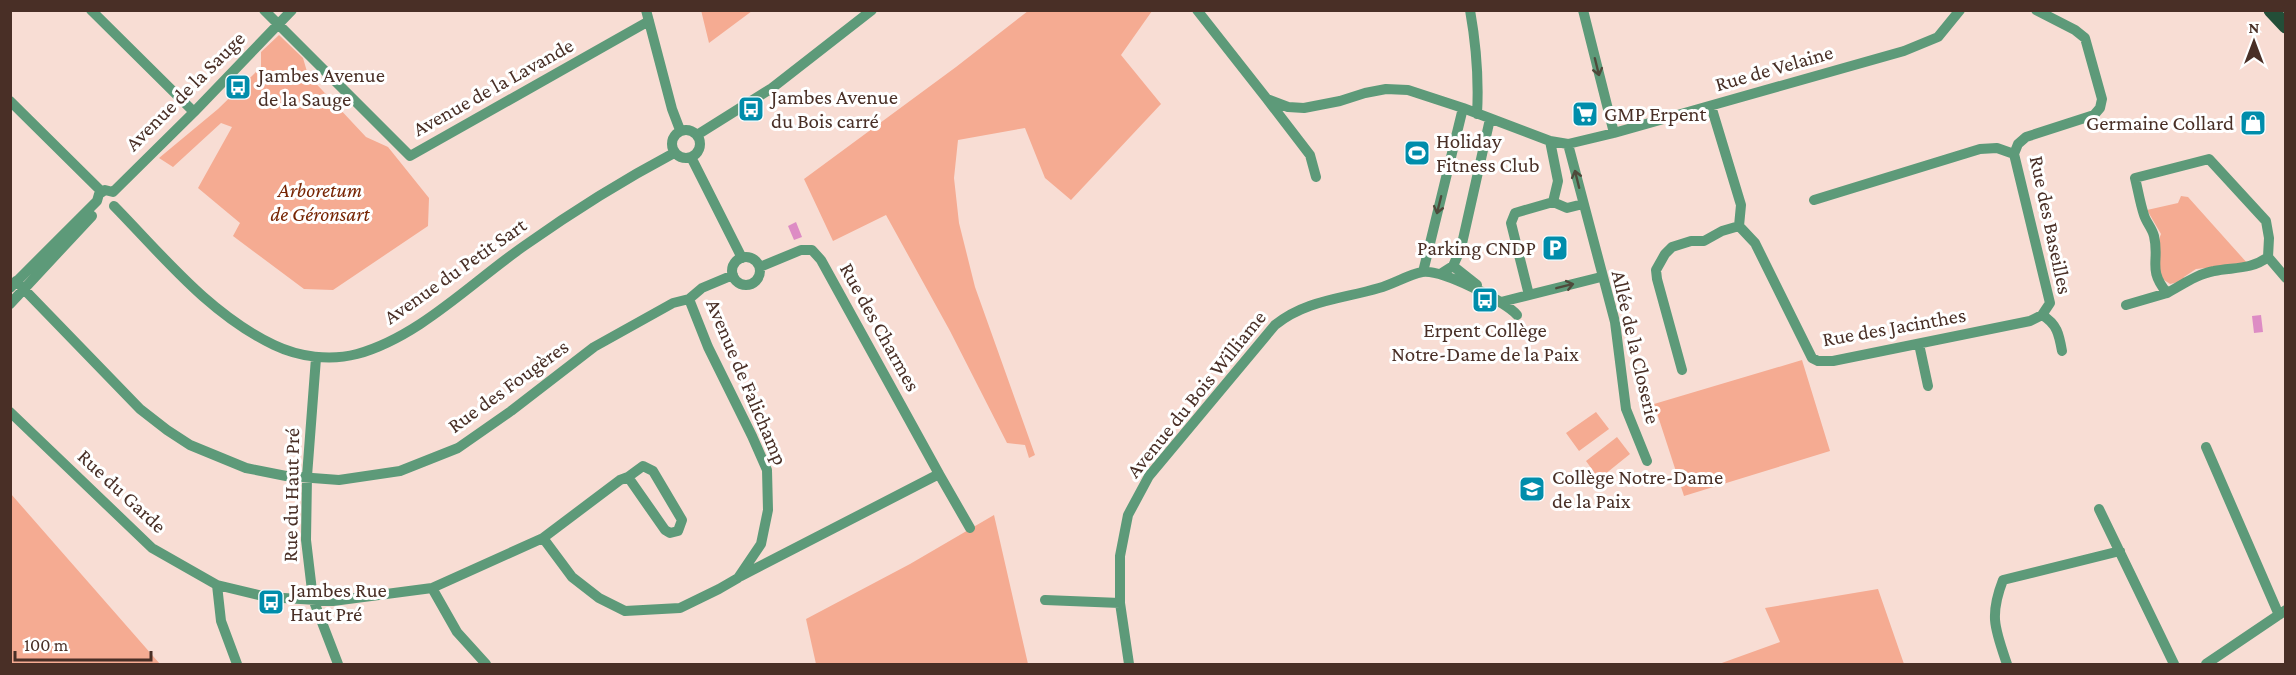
<svg xmlns="http://www.w3.org/2000/svg" width="2296" height="675" font-family="'Crimson Pro',serif">
<rect width="100%" height="100%" fill="#f8ddd4"/>
<path fill="#f5ab92" d="M701 10H752V11L709 43Z
M1028 11H1152L1121 55 1161 104 1071 200 1045 178 1025 128 958 140 954 178 959 223 975 287 1035 455 1029 458 1025 445 1007 443 950 331 886 215 833 241 804 179 956 67Z
M279 35 303 58 308 75 366 137 388 147 429 198 428 226 333 290 304 289 233 236 240 223 198 188 232 127 221 123 173 167 159 158 218 109 261 67V52Z
M2181 196 2188 197 2248 264 2196 269 2184 277 2183 281 2170 284C2169 283 2162 279 2162 278 2155 270 2157 243 2161 234L2147 210 2178 203Z
M1802 360 1830 451 1684 496 1654 404Z
M1596 412 1609 429 1579 451 1566 433Z
M1617 437 1630 454 1599 479 1586 461Z
M11 494 160 664H11Z
M994 515 1028 664H816L806 619 910 564Z
M1878 589 1904 664H1719L1780 642 1765 608Z"/>
<path fill="#dd8cc4" d="M796 222 802 237 794 240 788 226Z
M2261 315 2263 332 2254 333 2252 316Z"/>
<g fill="none" stroke-linecap="round" stroke-linejoin="round">
<path stroke="#5d9a79" stroke-width="10" d="M91 10 194 112
M264 10 410 156 649 21
M646 10 672 109 680 130
M1197 10 1267 99 1288 107 1304 108 1340 101 1365 93 1386 89 1408 90 1463 108 1550 141 1568 144 1614 133 1904 51 1938 37 1960 10
M1470 10C1476 44 1479 80 1477 114
M1583 10 1614 133
M1267 99 1310 155 1316 177
M10 101 102 192
M1711 106 1741 205 1739 226 1755 243 1812 358 1818 361H1833L2030 321 2042 315 2050 303 2014 154 2018 144 2026 137 2094 115 2100 108 2102 99 2085 38 2075 30 2036 10
M672 144a14 14 0 1 1 28 0a14 14 0 1 1-28 0Z
M697 135 772 88 872 10
M1568 144 1615 322 1626 409 1647 461
M691 157 742 258
M2209 159 2266 221 2269 238 2268 257C2251 270 2233 267 2214 271 2197 274 2182 285 2167 293 2147 269 2160 261 2154 236 2152 228 2146 222 2144 215 2140 203 2138 190 2135 178Z
M113 192 194 112 292 10
M1814 200 1980 149 1997 148 2014 154
M1553 202 1567 208 1583 204
M114 206C163 256 209 314 274 345 299 357 330 361 357 354 419 337 472 282 524 246 572 212 623 180 674 153
M2268 257 2286 278
M732 271a14 14 0 1 1 28 0a14 14 0 1 1-28 0Z
M1453 266 1477 285
M1423 272 1463 108
M1442 273 1453 266 1461 248 1490 119
M16 281 140 409 167 430 190 445 246 468 286 476 339 480 400 471 458 448 511 411 594 347 673 303 689 299
M10 288 97 201 99 194 105 190 113 192
M1529 295 1511 223 1515 213 1553 202 1558 181 1550 141
M1501 302 1601 277
M10 304 92 216
M2126 305 2167 293
M2042 315C2057 324 2059 334 2062 351
M1919 344 1928 386
M316 358 307 476 306 540 313 599 338 664
M1682 370 1657 279 1656 270 1665 254 1672 247 1691 241H1704L1722 231 1739 226
M10 412 152 548 217 585 267 597 333 601 432 588 543 538 620 480 628 477 665 530 670 533 678 531 682 520 653 471 643 466 628 477
M2206 447 2279 615
M939 474 970 528
M2099 509 2174 664
M543 538 572 577 599 598 625 611 680 608 719 589 738 578 761 544 768 510 767 470 752 436 708 347 689 299 702 288 733 275
M741 576 939 474 821 260 812 250H801L760 267
M217 585 221 621 237 664
M432 588 457 632 486 664
M1045 600 1120 603
M1129 664 1120 603V556L1128 515 1149 476 1275 325C1306 300 1342 299 1379 288 1393 284 1408 275 1422 272 1441 269 1505 301 1517 315
M2007 664C1995 629 1989 616 2003 580L2120 551
M2206 664 2286 610"/>
<path stroke="#234e38" stroke-width="15" d="M2271 10 2286 26"/>
</g>
<defs><path id="oneway-shaft" d="M-6 0H5M1.5-3L5.5 0L1.5 3" fill="none" stroke-width="1.6" stroke-linecap="round" stroke-linejoin="round" transform="scale(1.5)"/></defs>
<g stroke="#4e4a3b">
<use href="#oneway-shaft" transform="translate(1597 67) rotate(76)"/>
<use href="#oneway-shaft" transform="translate(1577 179) rotate(-104)"/>
<use href="#oneway-shaft" transform="translate(1439 205) rotate(104)"/>
<use href="#oneway-shaft" transform="translate(1565 286) rotate(-14)"/>
</g>
<defs>
<g id="bus-square" transform="scale(1.35)"><rect x="-9" y="-9" width="18" height="18" rx="4" fill="#008dab" stroke="#fff"/><path d="M-5-6H5V4H4V6H2V4H-2V6H-4V4H-5ZM-3.5-4V0h7V-4ZM-3.5 1.2v1.5H-2V1.2ZM2 1.2v1.5H3.5V1.2Z" fill="#fff"/></g>
<g id="supermarket-square" transform="scale(1.35)"><rect x="-9" y="-9" width="18" height="18" rx="4" fill="#008dab" stroke="#fff"/><path d="M-6-5.5h2.5l.6 2H6L4.5 2H-2.5L-4.4-4H-6ZM-1.5 3.2a1.3 1.3 0 1 0 .1 0ZM3 3.2a1.3 1.3 0 1 0 .1 0Z" fill="#fff"/></g>
<g id="shop-square" transform="scale(1.35)"><rect x="-9" y="-9" width="18" height="18" rx="4" fill="#008dab" stroke="#fff"/><path d="M-5-2.5h2.3a2.7 3.5 0 0 1 5.4 0H5L5.5 6h-11ZM-1.5-2.5h3a1.5 2.3 0 0 0-3 0Z" fill="#fff"/></g>
<g id="stadium-square" transform="scale(1.35)"><rect x="-9" y="-9" width="18" height="18" rx="4" fill="#008dab" stroke="#fff"/><path d="M0-5a6.5 5 0 1 0 0 10a6.5 5 0 1 0 0-10ZM-3.5-1.8h7v3.6h-7Z" fill="#fff"/></g>
<g id="parking-square" transform="scale(1.35)"><rect x="-9" y="-9" width="18" height="18" rx="4" fill="#008dab" stroke="#fff"/><path d="M-3.5-5.5H1a3.5 3.5 0 0 1 0 7H-1V5.5H-3.5ZM-1-3.4V-.6H.8a1.4 1.4 0 0 0 0-2.8Z" fill="#fff"/></g>
<g id="school-square" transform="scale(1.35)"><rect x="-9" y="-9" width="18" height="18" rx="4" fill="#008dab" stroke="#fff"/><path d="M0-5L7-2L0 1L-7-2ZM-4 1L0 2.5L4 1V4Q0 6-4 4Z" fill="#fff"/></g>
</defs>
<g fill-rule="evenodd">
<use href="#bus-square" x="238" y="87"/>
<use href="#bus-square" x="751" y="109"/>
<use href="#supermarket-square" x="1585" y="114"/>
<use href="#shop-square" x="2253" y="123"/>
<use href="#stadium-square" x="1417" y="153"/>
<use href="#parking-square" x="1555" y="248"/>
<use href="#bus-square" x="1485" y="300"/>
<use href="#school-square" x="1532" y="489"/>
<use href="#bus-square" x="271" y="602"/>
</g>
<g text-anchor="middle" stroke-width="6" stroke-linejoin="round" paint-order="stroke">
<g font-size="21" fill="#492f26" stroke="#fff">
<text transform="translate(1774 68) rotate(-16)" y="7">Rue de Velaine</text>
<text transform="translate(493 87) rotate(-29)" y="7">Avenue de la Lavande</text>
<text transform="translate(185 91) rotate(-45)" y="7">Avenue de la Sauge</text>
<text transform="translate(2051 225) rotate(78)" y="7">Rue des Baseilles</text>
<text transform="translate(455 271) rotate(-35)" y="7">Avenue du Petit Sart</text>
<text transform="translate(880 327) rotate(61)" y="7">Rue des Charmes</text>
<text transform="translate(1894 327) rotate(-10)" y="7">Rue des Jacinthes</text>
<text transform="translate(1636 347) rotate(77)" y="7">Allée de la Closerie</text>
<text transform="translate(747 382) rotate(67)" y="7">Avenue de Falichamp</text>
<text transform="translate(508 386) rotate(-36)" y="7">Rue des Fougères</text>
<text transform="translate(1196 394) rotate(-51)" y="7">Avenue du Bois Williame</text>
<text transform="translate(122 491) rotate(43)" y="7">Rue du Garde</text>
<text transform="translate(291 495) rotate(-89)" y="7">Rue du Haut Pré</text>
</g>
<g font-size="21" fill="#492f26" stroke="#fff" text-anchor="start">
<text x="258" y="82">Jambes Avenue<tspan x="258" dy="24">de la Sauge</tspan></text>
<text x="771" y="104">Jambes Avenue<tspan x="771" dy="24">du Bois carré</tspan></text>
<text x="1604" y="121">GMP Erpent</text>
<text x="2234" y="130" text-anchor="end">Germaine Collard</text>
<text x="1436" y="148">Holiday<tspan x="1436" dy="24">Fitness Club</tspan></text>
<text x="1536" y="255" text-anchor="end">Parking CNDP</text>
<text x="1485" y="337" text-anchor="middle">Erpent Collège<tspan x="1485" dy="24">Notre-Dame de la Paix</tspan></text>
<text x="1552" y="484">Collège Notre-Dame<tspan x="1552" dy="24">de la Paix</tspan></text>
<text x="290" y="597">Jambes Rue<tspan x="290" dy="24">Haut Pré</tspan></text>
</g>
<g font-size="21" font-style="italic" fill="#772503" stroke="#fff">
<text x="320" y="197">Arboretum<tspan x="320" dy="24">de Géronsart</tspan></text>
</g>
</g>
<rect width="2296" height="675" fill="none" stroke="#492f26" stroke-width="24"/>
<g transform="translate(2254 42)" stroke="#ffffff" stroke-width="4.5" paint-order="stroke">
<path d="M0-4.5L10 22L0 15L-10 22Z" fill="#492f26"/>
<text y="-9" font-size="16" font-weight="bold" text-anchor="middle" fill="#492f26">N</text>
</g>
<path d="M15 651v9h136v-9" fill="none" stroke="#492f26" stroke-width="3"/>
<text x="24" y="651" font-size="18" fill="#492f26" stroke="#ffffff" stroke-width="4.5" paint-order="stroke">100 m</text>
</svg>
